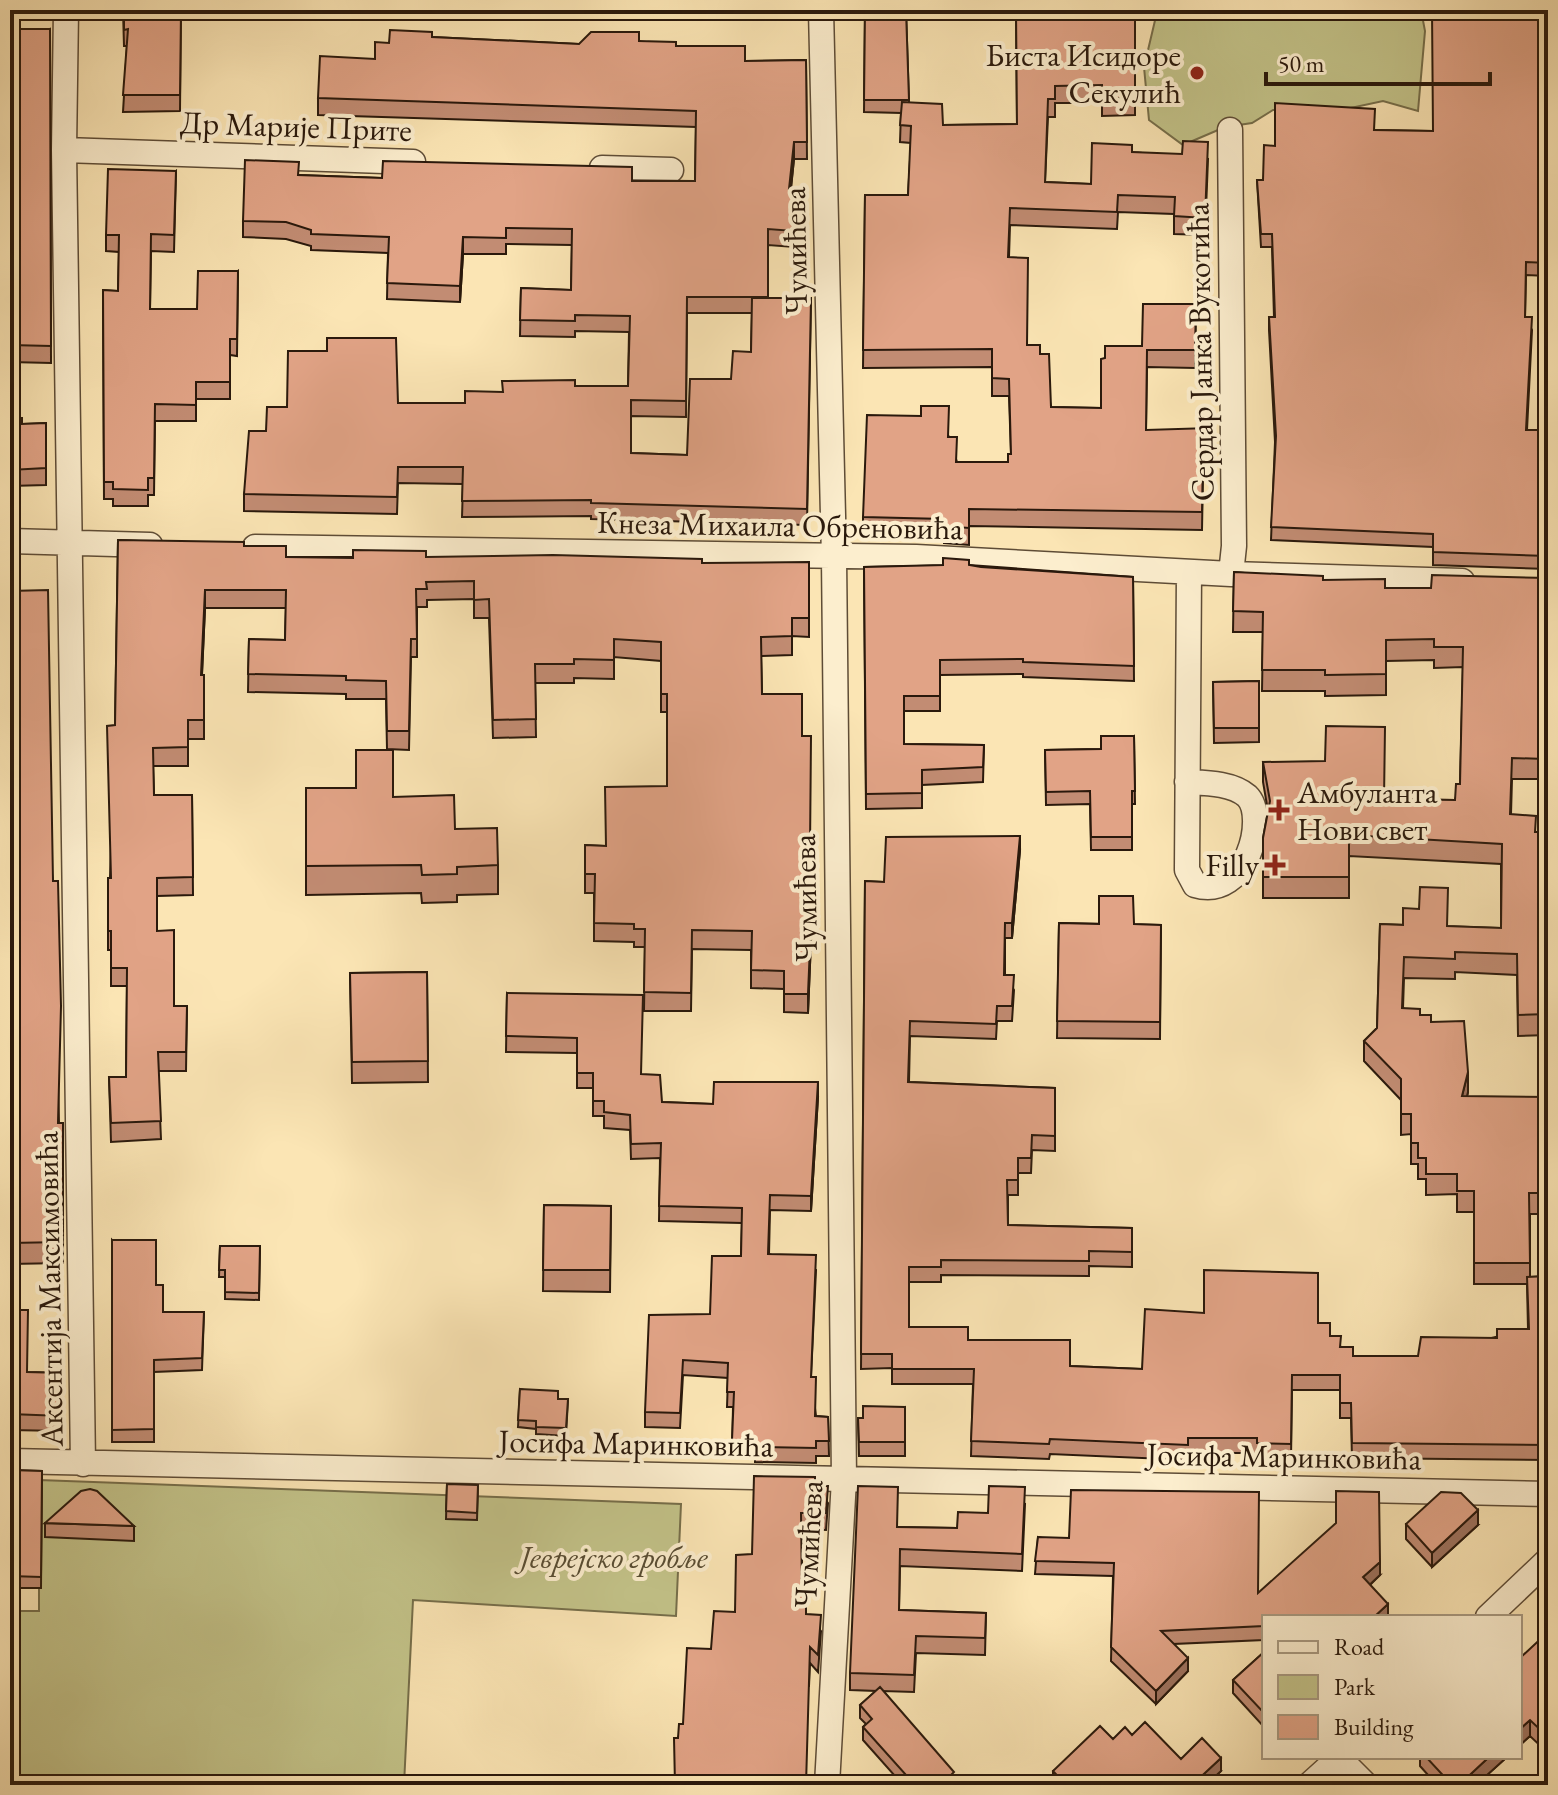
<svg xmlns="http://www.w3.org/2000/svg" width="1558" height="1795" font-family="'EB Garamond',serif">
<rect width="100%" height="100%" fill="#fbe5b4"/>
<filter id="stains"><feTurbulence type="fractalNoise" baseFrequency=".0025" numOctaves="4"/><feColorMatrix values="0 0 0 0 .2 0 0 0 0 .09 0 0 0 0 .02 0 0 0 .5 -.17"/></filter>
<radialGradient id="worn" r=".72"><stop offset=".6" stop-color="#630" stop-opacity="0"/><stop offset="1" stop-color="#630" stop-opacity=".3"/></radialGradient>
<path fill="#c3c389" stroke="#766e4a" stroke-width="2" d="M1178 10H1421L1425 31 1418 111 1383 101 1346 109 1273 110 1252 123 1225 127 1183 145 1149 120 1144 67 1157 12Z
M39 1480 681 1504 676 1616 413 1600 404 1785H10V1611H39Z"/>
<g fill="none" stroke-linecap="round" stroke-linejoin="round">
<g stroke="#5e4c36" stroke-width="27">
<path id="street" d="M66 10 64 150 83 1464
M821 10 834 558 844 1479 827 1785
M1230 130 1234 546 1231 574
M64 150 413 162
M602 168 671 170
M10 541 150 545
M255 547 916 557 1231 574 1462 581
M1187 782C1206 783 1232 783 1247 796 1268 816 1247 901 1195 885L1187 870 1189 572
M10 1461 1548 1494
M1488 1617 1548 1560
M1339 1758 1366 1785
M1309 1785 1340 1757"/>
</g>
<use href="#street" stroke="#fceece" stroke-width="24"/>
</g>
<path fill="#c28c73" stroke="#2a190c" stroke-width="2" fill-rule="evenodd" d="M123 10H181L180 111 123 112 127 46H124Z
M865 10H906L909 102 943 125 1017 124 1016 10H1135V115L1102 116V103H1055V117H1048L1045 182 1091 184 1132 152 1208 159 1205 235 1174 234V214L1118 212 1117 229 1010 225 1009 257 1027 345 1040 354 1051 407 1101 408 1105 358 1142 346 1196 304 1195 368 1147 367 1146 430 1212 455V473H1203L1202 530 969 526V545L944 543V536L863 535V517L949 437 957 462H1008L1011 454 1009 396H992V367L863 368 865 195H908L911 143 900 142 901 113 864 112Z
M1540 24H1548V276L1526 275 1525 317 1532 330 1527 430H1548V569L1433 565V547L1271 540 1275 442 1269 330V317H1274L1272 247H1261L1257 180H1263L1275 146 1374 130 1433 131Z
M50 29 51 363 10 362V42Z
M432 37 579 44 639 41 676 46 745 61 806 60 807 159H794L791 189 798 206 794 247 768 245V298H811L807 525 591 519V516L462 517 463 484 398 483 397 514 244 511V494L266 431 287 407 398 403H465L502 392 575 386H628L629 332 575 331V337L520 336 521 288 571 290 572 245 506 244V254H463L460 302 387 299 388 253 311 250V246L286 239 243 237V221L299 175 382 178 695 181 696 127 318 115V98L375 59 389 43ZM687 313H752L751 352 731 379 687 455 631 453V416L686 417Z
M176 171 174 252 151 251 150 309H197L238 271 237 356 230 355V399H196V421H155L154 495H148V506H113V499H104L103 290 118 291 119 252 106 251V235Z
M10 418 22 424 46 423V485L10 486Z
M118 540 244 546 286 557H426L702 563 809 618V637L792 636V655L761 656 762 694 802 736 813 893 808 1013 784 1012V989L751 988V950L692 949 691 1011H644L645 947H634V942L594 941V893H585V845L606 846 667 786V712H661V661L614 657V679L574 678V683H535L536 737 493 738 489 618H474V599L427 600V607H417V657H411L409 750 387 749 386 699H346V694L248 692 249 639 285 640 286 608H205L202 675H204V739H188V766H153L154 795H192L193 895 157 896V931L174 1006H187L186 1071H158L161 1139 111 1142 109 1077H126L127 986H111V950H108V878H110L115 725Z
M969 565 1133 577 1134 681 1023 677V674L940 675V711H904V744L984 745 983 782 922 785V808L866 809 864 567Z
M1234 572 1323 580 1385 588H1431L1548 578 1545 779H1512L1511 814 1536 832H1548V1035L1518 1036 1517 975 1455 972V979L1404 978 1403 1008 1420 1015 1431 1022 1468 1092 1467 1097H1548V1214H1530V1277L1548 1276V1460L1352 1458 1351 1418H1340V1390H1292L1291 1459 1257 1458V1453H1188V1460L1050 1454 1049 1459 971 1456 973 1384H892V1368L861 1369 865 881 884 882 1020 850 1012 938H1005V975L1014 990 1012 1021H997L996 1039 910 1036 909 1082 1055 1088V1151L1032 1150 1031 1173H1018V1195H1008V1225L1132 1228V1267L1089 1266V1276L941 1275V1282H909V1327L968 1340 1070 1366 1142 1369 1318 1323 1341 1347 1353 1356H1418L1528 1329 1527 1284H1474V1212H1457V1194L1426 1195V1179H1418V1164H1411V1134L1401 1135V1100L1364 1061V1041L1377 1028 1380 924 1501 928V864L1349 856V898H1263V838L1268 811 1263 782V762L1384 799 1455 800 1460 784 1463 667 1434 668V660L1386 661V695L1325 696V691H1262L1263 632H1233Z
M10 591 53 881 59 1123H63V1263L10 1264Z
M1259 681V742L1214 743 1213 682Z
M1134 736 1135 804H1132V850H1091L1090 804 1046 805 1045 750 1101 749Z
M306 788 393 797 455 829 498 865V894L457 895V902L422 903 421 893 306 895Z
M1059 923 1161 925 1160 1039 1057 1038Z
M427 972 428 1082 352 1083 350 973Z
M507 993 641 1074 662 1102 713 1104 818 1097 811 1211 770 1210 769 1254 816 1270 811 1377 816 1416 828 1417 829 1456H816V1463L755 1462V1455H732L733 1407H727L728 1378 683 1375 680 1428 645 1427V1412L710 1314 741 1256 742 1223 659 1221 660 1158 631 1159 630 1130 604 1128V1116H593V1088H577V1053L506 1052Z
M544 1205 611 1206 610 1292 543 1291Z
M112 1240 156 1285 163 1312H204L202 1370 154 1372V1442H112Z
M220 1246H260L259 1300 225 1299V1277H219Z
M10 1310 27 1372 63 1373 62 1431 10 1430Z
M520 1389 558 1399H568L566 1436 536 1434V1429L518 1427Z
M905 1407V1456H859L858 1418H863Z
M10 1470 42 1471 41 1588H10Z
M447 1484 478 1485 477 1520 446 1519Z
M815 1486 828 1503 826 1530 802 1529V1595L806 1614 821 1631 818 1672 810 1663 809 1686 678 1738 711 1649 735 1612 752 1554Z
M1025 1504 1022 1571 900 1566 899 1610 986 1613 985 1655 916 1653 914 1692 883 1691 960 1785H903L863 1740V1727L866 1724 860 1718V1705L876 1691 850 1690V1673L898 1527 957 1528 988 1513Z
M45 1523 134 1526V1541L45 1537Z
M1406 1524 1478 1525 1432 1567 1406 1539Z
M1038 1537 1258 1593 1380 1575 1370 1585 1388 1617H1264V1640L1174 1644 1188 1671 1156 1704 1111 1661 1113 1576 1035 1574Z
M1548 1632V1753L1530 1736 1520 1745Z
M1264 1652V1727L1233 1693V1680Z
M1132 1735 1181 1759 1221 1771 1206 1785 1053 1784V1771L1113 1739Z
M1420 1757H1507L1476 1785H1437L1420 1766Z"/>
<path fill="#9e725e" stroke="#2a190c" stroke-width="2" d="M794 142V159L789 205V189Z
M798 190V206L794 247V231Z
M463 237V254L460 302V286Z
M205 590V608L201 694V675Z
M1020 836V850L1012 938V923Z
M813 875V893L808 1013V994Z
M1468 1072V1092L1462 1117V1096Z
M818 1082V1097L811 1211V1196Z
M1478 1510V1525L1432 1567V1553Z
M1380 1562V1575L1363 1591V1577Z
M1388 1604V1617H1374Z
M1188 1658V1671L1156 1704V1691Z
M1530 1720V1736L1520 1745V1729Z
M1489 1757H1507L1476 1785H1459Z
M1221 1758V1771L1206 1785H1192Z"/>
<path fill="#e1a386" stroke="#2a190c" stroke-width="2" d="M124 10H181L180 95H123L128 29 124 30Z
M865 10H906L909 100H864Z
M1016 10H1135V98H1102V85L1055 86V99H1048L1045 182 1091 184 1092 143 1132 145V152L1182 154 1183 141 1208 142 1205 218 1174 216 1175 197 1118 195 1117 212 1010 208 1008 257 1028 258 1027 345H1040V354H1049L1051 407 1101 408V359L1105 358V346H1142L1143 304H1196L1195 350H1147L1146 430 1210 428 1212 455 1203 456 1202 512 969 509V528L944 526V519L863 517 867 415 921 416V406H949L948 437H957L956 462H1008V454H1011L1009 379 992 378V349L863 350 865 195H908L911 126 900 125 902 102 942 104 943 125 1017 124Z
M1432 10H1539L1540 24H1548V263L1526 262 1525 317H1532L1526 430H1548V556L1433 552V534L1271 527 1276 436 1269 317H1275L1272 234H1261L1257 180H1263L1264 145 1275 146V103L1375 109 1374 130 1433 131Z
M11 29H50L51 346 10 345Z
M390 30 432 32V37L579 44 591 32H639V41L676 42V46H745V61L806 60 807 142H794L789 189 798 190 794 231 768 229V297H687L686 401 631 400V453L687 455 690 379H731L733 351 751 352 752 298H811L807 509 591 503V500L462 501 463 467H398L397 497 244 494 249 431H266L267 407H287L288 351H327V338H396L398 403H465V391L503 392 502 381 575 380V386H628L630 316 575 315V321L520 320 521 288 571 290 572 229 506 228V238L463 237 460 286 387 283 389 237 311 234V230L286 222 243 221 245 160 299 162 298 175 382 178 383 161 632 167V181H695L696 111 318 98 320 56 375 59V42L389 43Z
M108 169 176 171 174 235 151 234 150 309H197L198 271H238L237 339H230V382H196V405L155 404 154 478H148V490L113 489V482H104L103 290 118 291 119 235H106Z
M10 418H22V424L46 423V468L10 470Z
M118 540 244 542V546H286V557L353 558V550L426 551V557L553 555 702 559V563L809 562V618H792V636L761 637 762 694H802V736H811L810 850 813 875 808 994H784V971L751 970 752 931 692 930 691 993 644 992 645 929H634V924L594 923 595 874H585V845L606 846 605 787 667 786V694H661V642L614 639V660L574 659V664H535L536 719 493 720 489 599 474 600V581L426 582 427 589H416L417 639H411L409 731H387L386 681 346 680V676L248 674 249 639 285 640 286 590H205L201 675H204V720H188V747L153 748 154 795H192L193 877 157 878V931L174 930V1006H187L186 1052H158L161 1121 111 1123 109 1077H126L127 968H111V931H108V878H111L107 726 115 725Z
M943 558 969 560V565L981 567 1133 577 1134 666 1023 662V659L940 660V696H904V744L984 745 983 767 922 770V793L866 794 864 567 943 565Z
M1234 572 1323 576V580L1385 579V588H1431L1432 575 1548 578 1545 759 1512 758 1510 814 1536 816 1535 832H1548V1014L1518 1015 1517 954 1455 952V959L1404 957 1402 1008 1420 1009V1015H1431V1022L1464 1021 1468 1072 1462 1096 1548 1097V1193H1529L1530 1263H1474V1191H1457V1174H1426V1158H1418V1143H1411V1114H1401V1079L1364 1041 1377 1028 1380 924 1403 925V908L1419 909 1420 887 1448 888 1447 926 1501 928 1502 844 1349 835V877H1263V838L1270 801 1263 762 1325 761 1326 726 1385 727 1384 799 1455 800 1456 784H1460L1463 647H1434V639L1386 640V674L1325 675V670H1262L1263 612 1233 611Z
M48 590 53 881H58L61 1006 58 1123H63V1242L10 1243V591Z
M1259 681V728H1214L1213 682Z
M1101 736H1134L1135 791H1132V837H1091L1090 791 1046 792 1045 750 1101 749Z
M356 750H393V797L454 795 455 829 497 828 498 865 457 867V874L422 875 421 865 306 866V788H356Z
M1020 836 1012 923H1005L1004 975H1014L1012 1006H997L996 1024 910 1021 908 1082 1055 1088V1136L1032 1135 1031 1158H1018V1180H1007L1008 1225 1132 1228V1252L1089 1251V1261L941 1260V1267H909V1327H968V1340H1070V1366L1142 1369 1145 1309 1204 1313V1270L1318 1273V1323H1330V1336H1341L1340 1347H1353V1356H1418L1421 1337 1497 1338V1329H1529L1527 1277 1548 1276V1445L1352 1443 1351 1403H1340V1375H1292L1291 1444 1257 1443V1438H1188V1445L1050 1439 1049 1444 971 1441 974 1369H892V1354H861L865 881 884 882 886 837Z
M1099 896H1133L1134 924 1161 925 1160 1022 1057 1021 1059 923 1099 924Z
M427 972 428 1061 352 1062 350 973Z
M507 993 643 995 641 1074 660 1075 662 1102 713 1104 714 1082H818L811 1196 770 1195 768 1254 816 1255 811 1377H816L815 1416 828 1417 829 1441H816V1448L755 1447V1440H732L734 1392H727L728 1363 683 1360 680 1413 645 1412 649 1315 710 1314 712 1256H741L742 1208 659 1206 661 1143 631 1144 630 1115 604 1112V1101H593V1073H577V1038L506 1036Z
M544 1205 611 1206 610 1270H543Z
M112 1240H156V1285H163V1312H204L202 1358 154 1360V1429L112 1430Z
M220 1246H260L259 1293 225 1292V1270H219Z
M10 1310H28L27 1372 63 1373 62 1416 10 1414Z
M520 1389 558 1391V1399H568L566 1428 536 1427V1421L518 1420Z
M863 1406 905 1407V1442H859L858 1418H863Z
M10 1470 42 1471 41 1577 10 1576Z
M754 1476 815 1477V1486H828L826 1513H801L802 1595 806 1597V1614L821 1615 818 1655 810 1647 806 1785H675L674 1738H678L679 1724H683L687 1648 711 1649 714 1611 735 1612 736 1555 752 1554Z
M447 1484 478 1485 477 1513 446 1511Z
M858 1486 898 1487 897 1527 957 1528 958 1512 988 1513 989 1486 1025 1487 1022 1554 900 1549 899 1610 986 1613 985 1638 916 1636 914 1675 850 1673Z
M90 1489 97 1491 134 1526 45 1523 81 1491Z
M1071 1490 1259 1492 1258 1593 1336 1523V1491L1379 1492 1380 1562 1363 1577 1388 1604 1374 1617H1264V1626L1161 1631 1188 1658 1156 1691 1111 1647 1114 1563 1035 1561 1038 1537 1069 1538Z
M1441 1492 1461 1493 1478 1510 1432 1553 1406 1524Z
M1548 1632V1737L1530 1720 1520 1729V1658Z
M1264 1652V1713L1233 1680Z
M880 1687 954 1772 951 1775 960 1785H915L863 1727 872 1719 860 1705Z
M1145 1722 1181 1759 1202 1738 1221 1758 1192 1785H1064L1065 1784 1053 1771 1100 1726 1113 1739 1125 1727 1132 1735Z
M1426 1757H1489L1459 1785H1452Z"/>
<g fill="#8f2418" stroke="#fceece" stroke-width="3">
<circle cx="1197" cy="73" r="8"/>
<path d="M1275 798h8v8h8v8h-8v8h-8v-8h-8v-8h8z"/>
<path d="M1271 853h8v8h8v8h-8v8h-8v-8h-8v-8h8z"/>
</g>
<g text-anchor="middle" stroke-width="8" stroke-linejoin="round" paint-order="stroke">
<g font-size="32" fill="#2a190c" stroke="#fceece" text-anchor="end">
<text x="1181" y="66">Биста Исидоре<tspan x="1181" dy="37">Секулић</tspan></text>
<text x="1297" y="803" text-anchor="start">Амбуланта<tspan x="1297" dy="37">Нови свет</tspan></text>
<text x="1259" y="876">Filly</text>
</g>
<g font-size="32" fill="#2a190c" stroke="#fceece">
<text transform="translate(296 126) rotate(2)" y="11">Др Марије Прите</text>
<text transform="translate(795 251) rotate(-91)" y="11">Чумићева</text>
<text transform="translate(1200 352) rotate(-91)" y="11">Сердар Јанка Вукотића</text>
<text transform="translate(780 525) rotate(1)" y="11">Кнеза Михаила Обреновића</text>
<text transform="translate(805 898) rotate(-91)" y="11">Чумићева</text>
<text transform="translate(49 1289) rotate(-91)" y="11">Аксентија Максимовића</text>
<text transform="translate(636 1443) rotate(1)" y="11">Јосифа Маринковића</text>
<text transform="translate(1284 1456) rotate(1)" y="11">Јосифа Маринковића</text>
<text transform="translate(808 1544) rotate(-87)" y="11">Чумићева</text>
</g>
<g font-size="32" font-style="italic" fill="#584c32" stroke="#fceece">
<text x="614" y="1568">Јеврејско гробље</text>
</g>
</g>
<rect width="1558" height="1795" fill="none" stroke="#fbe5b4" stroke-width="40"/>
<rect x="12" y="12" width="1534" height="1771" fill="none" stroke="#2a190c" stroke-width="4"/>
<rect x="20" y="20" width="1518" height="1755" fill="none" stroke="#2a190c" stroke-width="2"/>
<rect x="1262" y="1615" width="260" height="144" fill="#fceece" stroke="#a89980" stroke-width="2"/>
<rect x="1278" y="1641" width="40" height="12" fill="#fceece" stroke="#a89980" stroke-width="2"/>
<text x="1334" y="1655" font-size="24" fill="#2a190c">Road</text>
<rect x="1278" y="1675" width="40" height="24" fill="#c3c389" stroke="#a89980" stroke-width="2"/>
<text x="1334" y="1695" font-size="24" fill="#2a190c">Park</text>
<rect x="1278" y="1715" width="40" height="24" fill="#e1a386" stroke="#a89980" stroke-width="2"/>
<text x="1334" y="1735" font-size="24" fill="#2a190c">Building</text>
<path d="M1266 72v12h224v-12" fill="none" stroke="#2a190c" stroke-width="4"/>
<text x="1278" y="72" font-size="24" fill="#2a190c" stroke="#fceece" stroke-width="6" paint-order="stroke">50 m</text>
<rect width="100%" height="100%" filter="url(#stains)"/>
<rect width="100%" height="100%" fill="url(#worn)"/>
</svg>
